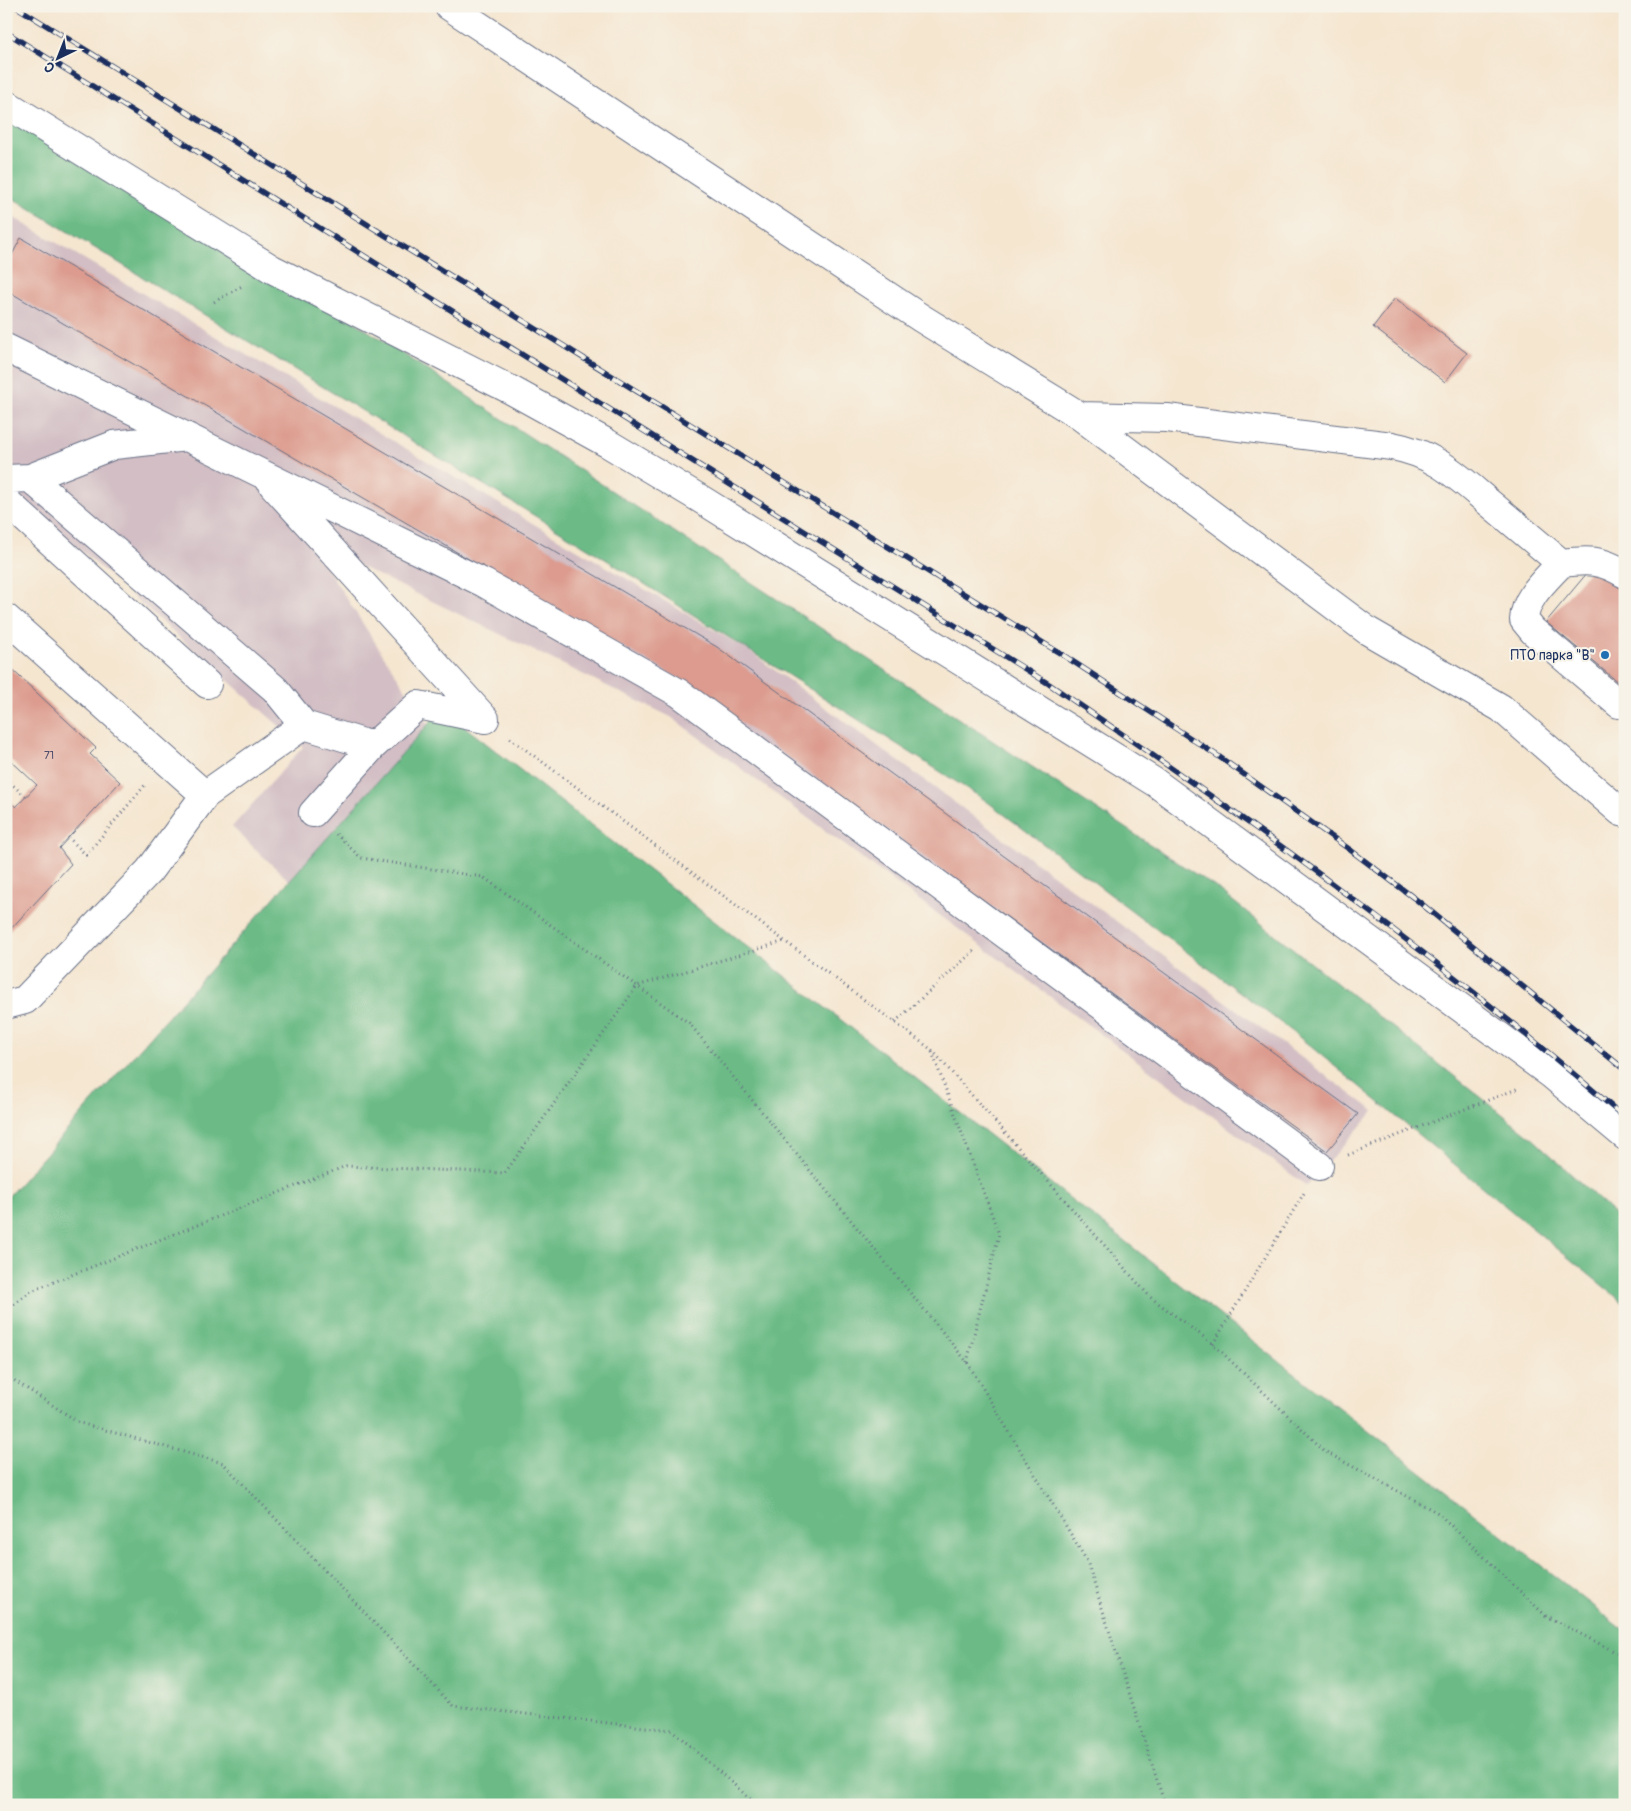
<svg xmlns="http://www.w3.org/2000/svg" width="1631" height="1811" font-family="Pangolin,sans-serif">
<rect width="100%" height="100%" fill="#f7f3e8"/>
<filter id="ink" filterUnits="userSpaceOnUse"><feTurbulence type="fractalNoise" baseFrequency=".02" numOctaves="2"/><feDisplacementMap in="SourceGraphic" scale="10" xChannelSelector="R" yChannelSelector="G"/><feConvolveMatrix kernelMatrix="1 2 1 2 8 2 1 2 1" color-interpolation-filters="sRGB"/></filter>
<filter id="wash" filterUnits="userSpaceOnUse"><feTurbulence type="fractalNoise" baseFrequency=".0096" numOctaves="4" result="noise"/><feDisplacementMap in="SourceGraphic" scale="20" xChannelSelector="R" yChannelSelector="G"/><feGaussianBlur stdDeviation="1.12" result="paint"/><feColorMatrix in="noise" values="0 0 0 0 0 0 0 0 0 0 0 0 0 0 0 0 0 1.4 0 .05"/><feComposite in="paint" operator="in"/></filter>
<g filter="url(#wash)">
<rect width="100%" height="100%" fill="#f5e6d0"/>
<path fill="#d2bec4" d="M6 213 746 649 1374 1111 1307 1186 671 717 310 542 450 758 317 907 232 827 303 747 6 484Z"/>
<path fill="#6cbb86" stroke="#447572" d="M6 93 1215 887 1530 1136 1625 1224V1304L1293 1032 985 800 591 550 6 194Z
M442 709 1625 1631V1805H6V1199Z"/>
<g id="blocks">
<path fill="#dc9b8e" d="M21 238 717 647 1358 1114 1327 1151 687 683 491 572 6 290V266Z
M1395 298 1467 353 1445 382 1373 327Z
M1593 566 1625 592V688L1546 622Z
M6 664 96 748 90 754 120 782 59 848 71 864 6 934V799L16 807 37 785 6 756Z"/>
</g>
</g>
<g filter="url(#ink)">
<use href="#blocks" fill-opacity="0" stroke="#676f86" stroke-width="1"/>
<g fill="none" stroke-linecap="round" stroke-linejoin="round">
<g stroke="#676f86" stroke-width="30">
<path id="minor" d="M449 6 921 318 1080 416 1368 631 1501 708 1621 812 1625 813
M6 104 272 269 511 390 607 443 699 498 1156 783 1552 1075 1625 1136
M6 348 484 583 679 693 1319 1166
M1080 416 1167 418 1392 446C1437 454 1459 478 1493 506 1516 525 1538 544 1561 563 1546 580 1525 597 1524 620L1533 631 1619 704
M30 478 114 445 187 437
M6 479 30 478 275 689 304 725
M273 485 485 719
M6 501 207 684
M1561 563C1588 560 1601 559 1625 574
M6 618 205 795
M313 813 373 746
M6 1005 25 1000 149 871 205 795 304 725 373 746 418 705 485 719"/>
</g>
<path stroke="#676f86" stroke-width="3" stroke-dasharray="1 4" stroke-linecap="butt" d="M214 302 242 286
M510 738 932 1050 1150 1297 1213 1344 1326 1452 1438 1513 1546 1616 1625 1657
M6 779 26 797
M336 834 361 858 483 877 689 1023 967 1362 1087 1561 1165 1805
M68 837 86 855 146 784
M895 1022 974 951
M932 1052 999 1234 967 1362
M1348 1155 1519 1088
M6 1310 31 1291 346 1166 505 1173 637 986 785 941
M1213 1344 1304 1193
M6 1375 80 1423 223 1463 453 1706 672 1730 757 1805"/>
<use href="#minor" stroke="#fff" stroke-width="28"/>
<g stroke="#1b2f5e" stroke-width="5.5">
<path id="rail" d="M15 6 1066 657 1218 756 1349 849 1418 901 1625 1070
M6 32 1049 684C1248 819 1444 960 1625 1118"/>
</g>
<use href="#rail" stroke="#f7f3e8" stroke-width="4" stroke-dasharray="11" stroke-linecap="butt"/>
</g>
</g>
<circle fill="#1f6fb2" stroke="#f7f3e8" stroke-width="2" cx="1605" cy="655" r="5"/>
<g text-anchor="middle" stroke-width="4" stroke-linejoin="round" paint-order="stroke">
<g font-size="11" fill="#4b4a6a">
<text x="49" y="759">71</text>
</g>
<g font-size="14" fill="#1b2f5e" stroke="#f7f3e8" text-anchor="end">
<text x="1595" y="660">ПТО парка "В"</text>
</g>
</g>
<rect width="1631" height="1811" fill="none" stroke="#f7f3e8" stroke-width="25"/>
<g transform="translate(58 58) rotate(223)" stroke="#f7f3e8" stroke-width="4" paint-order="stroke">
<path d="M0-4L9 19L0 12L-9 19Z" fill="#1b2f5e"/>
<text y="-8" font-size="14" font-weight="bold" text-anchor="middle" fill="#1b2f5e">С</text>
</g>
</svg>
